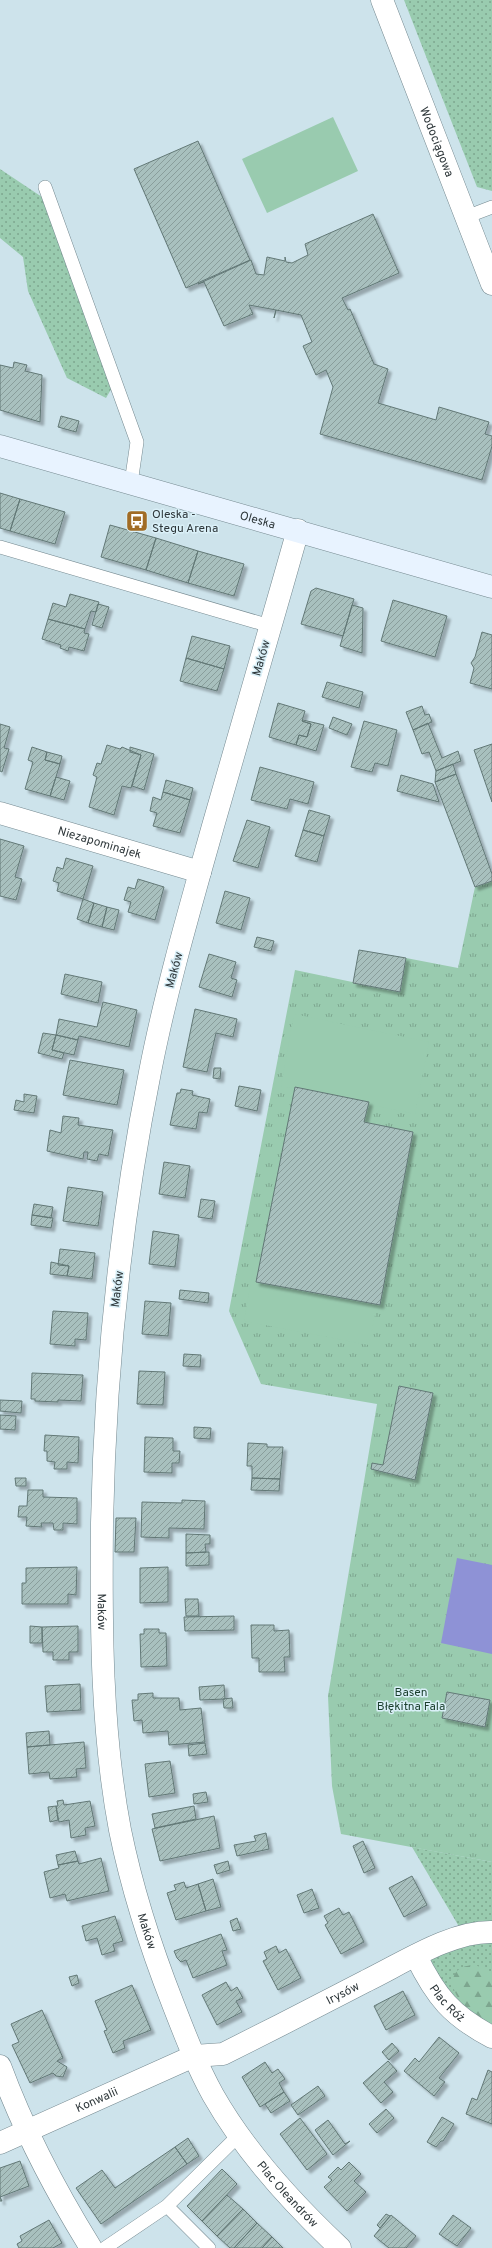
<svg xmlns="http://www.w3.org/2000/svg" width="492" height="2248" font-family="Overpass,sans-serif">
<defs>
<pattern id="grass-dots" width="8" height="8" patternUnits="userSpaceOnUse"><rect width="8" height="8" fill="#99cbaf"/><path d="M2 2h.1M6 6h.1" fill="none" stroke="#7da68f" stroke-width="1.8" stroke-linecap="round"/></pattern>
<pattern id="forest-firs" width="22" height="20" patternUnits="userSpaceOnUse"><rect width="22" height="20" fill="#99cbaf"/><path d="M5 1l3.5 6h-7zM16 11l3.5 6h-7z" fill="#7da68f"/></pattern>
<pattern id="park-tufts" width="24" height="20" patternUnits="userSpaceOnUse"><rect width="24" height="20" fill="#99cbaf"/><path d="M3 7l-1-3M5 7V3M7 7l1-3M15 17l-1-3M17 17v-4M19 17l1-3" fill="none" stroke="#7da68f"/></pattern>
<pattern id="building-hatch" width="6" height="6" patternUnits="userSpaceOnUse"><rect width="6" height="6" fill="#a8c0be"/><path d="M-1 1l2-2M0 6l6-6M5 7l2-2" fill="none" stroke="#899d9b"/></pattern>
<filter id="shadow"><feDropShadow dx="3.5" dy="3.5" stdDeviation="1" flood-color="#0004"/></filter>
</defs>
<rect width="100%" height="100%" fill="#cde3eb"/>
<path fill="url(#grass-dots)" d="M404 0H492V191L477 187Z
M0 169 51 203 116 381 106 398 67 378 28 291 23 257 0 238Z
M412 1847 492 1862V2037L416 1956 464 1935Z"/>
<path fill="url(#forest-firs)" d="M474 1965 484 1968 492 1978V2022C482 2018 470 2013 463 2004 448 1988 448 1966 474 1965Z"/>
<path fill="url(#park-tufts)" d="M492 881V1862L341 1834 332 1786 328 1696 377 1404 261 1384 229 1311 295 970 400 992 406 958 458 968 475 887Z"/>
<path fill="#99cbaf" d="M333 117 358 171 267 213 242 159Z
M294 1014 429 1042 415 1114 281 1086Z
M253 1270 379 1295 369 1345 244 1321Z"/>
<path fill="#8e92d6" d="M457 1558 492 1565V1654L441 1643Z"/>
<path fill="url(#building-hatch)" stroke="#627876" filter="url(#shadow)" d="M198 141 250 260 186 288 134 169Z
M373 214 399 273 342 298 348 310 350 309 374 364 388 369 378 403 436 420 439 407 489 422 485 434 492 436V446L482 480 320 434 333 387 326 370 316 375 303 346 312 342 301 315 276 310 274 318 276 310 249 305 253 314 224 326 204 282 198 284 251 260 256 274 264 275 267 257 285 261V257L286 262 292 263 308 255 305 244Z
M14 362 27 365 25 371 42 375 40 422 0 410V365L13 368Z
M61 416 79 421 76 432 58 427Z
M0 493 20 499 10 531 0 528Z
M20 499 65 512 55 544 10 531Z
M110 525 156 538 146 570 101 557Z
M156 538 198 551 188 583 146 570Z
M198 551 244 564 234 596 188 583Z
M316 588 354 599 343 636 301 624 311 591Z
M70 594 99 602 96 612 91 611 85 629 48 619 53 603 66 607Z
M393 600 447 616 435 657 381 641Z
M98 604 109 607 102 628 92 625Z
M352 605 363 608 362 653 340 646Z
M48 619 85 629 84 633 89 634 84 651 69 647 68 651 60 648 61 645 42 639Z
M482 632 492 635V689L470 683 474 668 471 663 475 657Z
M192 636 230 646 224 669 186 658Z
M186 658 224 669 217 691 180 681Z
M327 682 363 692 359 708 322 697Z
M278 703 305 711 302 721 311 724 307 737 299 735 296 745 269 737Z
M422 706 425 715 429 714 432 722 413 730 406 712Z
M333 717 352 724 347 735 329 728Z
M303 720 324 725 316 751 296 745 299 735 307 737 311 724 302 721Z
M364 721 397 730 388 766 375 763 372 772 351 767Z
M428 723 442 758 458 751 461 761 436 771 429 752 422 754 413 730Z
M0 724 10 727 4 748 9 749 2 772 0 771Z
M492 744V802L474 750Z
M107 745 120 749 122 747 141 755 131 788 122 786 114 815 89 807 97 777 93 775 97 763 101 764Z
M32 747 47 752 45 760 60 764 50 796 25 789 33 762 28 760Z
M130 747 154 754 144 790 132 786 141 755 130 752Z
M47 752 62 756 60 764 45 760Z
M453 764 456 774 435 782 436 771Z
M260 767 314 782 308 804 290 799 287 809 251 800Z
M456 774 492 874V881L475 887 435 782Z
M401 775 433 784 439 802 397 791Z
M56 777 70 781 64 800 50 796Z
M166 780 193 788 190 800 163 792Z
M163 792 190 800 180 833 153 826 157 813 150 811 153 797 161 800Z
M309 810 330 816 324 836 303 830Z
M247 820 270 827 258 868 233 861Z
M303 830 324 836 317 862 295 856Z
M0 839 24 846 15 877 22 879 16 900 0 896Z
M66 858 93 866 83 899 57 891 59 883 53 881 57 867 63 869Z
M138 879 164 887 155 920 128 912 131 902 124 900 128 887 135 889Z
M225 891 250 898 241 930 216 923Z
M83 899 94 903 88 923 77 919Z
M94 903 107 907 102 927 88 923Z
M107 907 119 910 114 930 102 927Z
M257 937 274 941 271 951 254 947Z
M359 950 406 958 400 992 353 983Z
M209 954 236 962 231 978 237 980 232 997 199 987Z
M65 974 102 982 98 1003 61 994Z
M103 1002 137 1010 129 1047 79 1036 78 1040 56 1035 59 1019 97 1027Z
M195 1009 237 1019 233 1037 216 1033 207 1072 183 1067Z
M43 1033 56 1035 52 1050 64 1053 62 1059 38 1053Z
M56 1035 78 1040 74 1055 52 1050Z
M70 1060 124 1070 117 1105 63 1095Z
M214 1068H221L220 1079 213 1078Z
M239 1086 261 1090 257 1111 235 1106Z
M295 1087 369 1102 364 1122 413 1132 380 1305 256 1282Z
M181 1089 193 1091 192 1095 210 1099 207 1113 199 1112 196 1129 170 1125 177 1093H180Z
M24 1094 37 1096 34 1113 14 1110 16 1100 24 1102Z
M63 1116 79 1118 78 1125 113 1130 108 1156 99 1154 97 1161 87 1159 88 1152H84L83 1159 47 1151 50 1130 61 1133Z
M164 1162 190 1166 185 1198 159 1194Z
M68 1187 103 1192 98 1226 63 1221Z
M201 1199 215 1201 212 1219 198 1217Z
M34 1204 53 1207 51 1218 32 1215Z
M32 1215 53 1218 51 1228 31 1225Z
M153 1231 179 1235 175 1267 149 1264Z
M60 1249 95 1253 92 1279 67 1276 69 1266 58 1265Z
M51 1262 69 1266 67 1276 50 1274Z
M180 1290 209 1293 208 1303 179 1299Z
M145 1301 171 1303 168 1336 142 1334Z
M53 1311 88 1313 86 1340 75 1339V1346L50 1344Z
M184 1354 201 1355 200 1367 183 1366Z
M139 1371 165 1372 163 1405 137 1404Z
M32 1373 83 1375 81 1401 58 1400V1402L35 1401V1399H31Z
M399 1386 433 1393 415 1480 371 1469 372 1463 383 1465Z
M0 1400 22 1401 21 1413 0 1411Z
M0 1415 16 1416 15 1430 0 1429Z
M194 1427 211 1428 210 1439 194 1438Z
M45 1435 79 1437 78 1463 67 1462V1469H54L55 1462 47 1461V1451H44Z
M145 1437 173 1438V1451H180L179 1463H172V1473L144 1472Z
M248 1443 267 1444V1447H283L280 1479 252 1478V1466H247Z
M15 1478H26V1486H16Z
M252 1478 280 1479 279 1491 251 1490Z
M28 1490H43V1497L77 1498V1524L63 1523V1530H54L53 1523H41L42 1527 26 1526 27 1517H18L19 1506H27Z
M182 1500 205 1501 204 1529 169 1528V1538L141 1537 142 1502 182 1503Z
M116 1518H136L134 1552H115Z
M186 1534 210 1535V1544H205L206 1552 186 1553Z
M209 1552V1565L186 1566V1553Z
M77 1567 76 1595 68 1594V1604H22V1583H26V1568Z
M168 1567V1602L140 1603V1568Z
M185 1599H198L199 1616H186Z
M234 1616V1630L185 1631 184 1617Z
M251 1625H274V1631L289 1630 290 1657H284L285 1672H259V1658H252Z
M30 1626 42 1627V1643H30Z
M78 1626V1652H69V1660H53V1652H43L42 1627Z
M144 1629H159V1633H166L167 1666 141 1667 140 1634H144Z
M80 1684 81 1710 47 1712 45 1686Z
M224 1685 225 1699 200 1700 199 1687Z
M447 1692 490 1700 485 1727 442 1718Z
M153 1693V1698H179L180 1710 201 1708 205 1742 169 1745 168 1731 143 1733 142 1720 134 1721 132 1700H138V1694Z
M232 1698 233 1708H224L223 1699Z
M49 1731 50 1745 27 1747 26 1733Z
M84 1742 86 1768 76 1769 77 1777 50 1779 49 1772 29 1774 27 1747Z
M205 1743 207 1754 189 1756 188 1745Z
M170 1761 175 1793 149 1797 145 1764Z
M206 1792 208 1802 194 1804 193 1794Z
M63 1800 64 1805 90 1801 95 1826 85 1828 86 1835 71 1838 69 1820 59 1822 56 1806H58L57 1801Z
M56 1806 58 1820 50 1822 48 1807Z
M194 1806 196 1819 155 1828 152 1814Z
M214 1816 220 1848 160 1861 152 1829Z
M266 1833 269 1849 237 1856 234 1845 256 1841 254 1836Z
M363 1841 375 1868 364 1873 353 1846Z
M75 1851 78 1861 58 1865 56 1855Z
M101 1858 109 1891 67 1901 65 1894 50 1898 44 1872 59 1868 58 1865 78 1861 79 1864Z
M228 1861 230 1870 217 1874 214 1865Z
M412 1876 427 1905 404 1917 389 1888Z
M213 1879 221 1907 206 1911 198 1884Z
M184 1882 186 1888 198 1884 206 1911 176 1920 167 1893 176 1890 174 1885Z
M312 1889 319 1908 304 1913 297 1895Z
M339 1908 343 1915 349 1912 364 1942 341 1954 325 1925 328 1923 324 1916Z
M115 1916 123 1941 113 1944 115 1951 102 1955 97 1938 86 1941 82 1926Z
M237 1918 241 1929 233 1931 230 1921Z
M221 1934 227 1950 222 1951 227 1965 193 1978 186 1960 181 1962 177 1958 174 1951Z
M276 1946 279 1953 286 1949 301 1978 278 1990 263 1961 267 1959 264 1952Z
M77 1975 79 1983 72 1986 69 1977Z
M226 1982 231 1991 237 1987 243 1998 236 2001 242 2012 217 2025 202 1995Z
M132 1985 151 2030 123 2041 125 2048 113 2053 104 2031 107 2030 95 2001Z
M403 1991 415 2015 386 2030 374 2006Z
M42 2010 63 2058 57 2061 67 2067 63 2077 56 2076 53 2073 30 2083 12 2045 19 2042 11 2024Z
M439 2037 459 2053 439 2078 445 2082 434 2096 404 2071 415 2058 419 2062Z
M392 2043 399 2051 389 2060 382 2052Z
M388 2061 397 2071 384 2082 393 2092 381 2103 363 2083Z
M265 2062 272 2073 278 2069 285 2079 279 2083 284 2092 260 2107 242 2077Z
M488 2070 492 2072V2124L466 2114 472 2098 477 2100Z
M318 2086 325 2096 298 2115 291 2105Z
M284 2092 290 2101 271 2113 265 2104Z
M386 2109 394 2118 377 2133 369 2124Z
M442 2117 454 2124 443 2141H441L436 2147 427 2142Z
M300 2118 327 2154 307 2170 280 2134Z
M328 2120 345 2144 350 2141 333 2155 315 2130Z
M188 2138 199 2156 187 2164 175 2147Z
M175 2147 187 2164 101 2224 76 2188 102 2170 115 2188Z
M20 2161 29 2186 0 2197 2 2201H0V2168Z
M349 2162 361 2174 354 2181 366 2192 347 2211 324 2187 332 2180 328 2177 338 2167 341 2170Z
M222 2169 237 2184 202 2221 187 2206Z
M227 2195 243 2209 217 2236 202 2221Z
M243 2209 257 2223 234 2248H230L217 2236Z
M386 2214 390 2216 380 2228 377 2225Z
M391 2215 416 2236 406 2248H389L374 2236Z
M453 2215 471 2228 457 2246 439 2234Z
M49 2220 62 2243 53 2248H19L17 2244 22 2241 20 2236Z
M257 2223 272 2237 262 2248H234Z
M272 2237 283 2248H262Z"/>
<g fill="none" stroke-linecap="round" stroke-linejoin="round">
<g stroke="#758990" stroke-width="14">
<path id="service" d="M45 187 137 442 131 483
M466 217 492 207
M0 547 270 626
M167 2206 209 2248
M105 2248 167 2206 239 2135"/>
</g>
<g stroke="#758990" stroke-width="23">
<g id="minor">
<path id="s1" d="M382 0 492 284"/>
<path id="s2" d="M298 530C270 629 241 728 213 826 190 908 166 990 150 1072 120 1222 105 1371 102 1523 101 1625 101 1730 120 1830 132 1889 151 1948 173 2004 185 2035 197 2066 213 2095 246 2153 292 2203 340 2248"/>
<path id="s3" d="M0 813 200 872"/>
<path id="s4" d="M416 1956C436 1997 452 2016 492 2037"/>
<path d="M0 2066C24 2131 55 2190 91 2248"/>
<path id="s5" d="M0 2143 194 2056 223 2054C271 2030 318 2006 366 1981 403 1963 451 1931 492 1932"/>
</g>
</g>
<g stroke="#758990" stroke-width="23">
<g id="secondary">
<path id="s6" d="M0 446 492 587"/>
</g>
</g>
<use href="#service" stroke="#fff" stroke-width="13"/>
<use href="#minor" stroke="#fff" stroke-width="22"/>
<use href="#secondary" stroke="#e8f3ff" stroke-width="22"/>
</g>
<defs>
<g id="bus-square" transform="scale(1.15)"><rect x="-9" y="-9" width="18" height="18" rx="4" fill="#a16c25" stroke="#daf0f8"/><path d="M-5-6H5V4H4V6H2V4H-2V6H-4V4H-5ZM-3.5-4V0h7V-4ZM-3.5 1.2v1.5H-2V1.2ZM2 1.2v1.5H3.5V1.2Z" fill="#fff"/></g>
</defs>
<g fill-rule="evenodd">
<use href="#bus-square" x="137" y="521"/>
</g>
<g text-anchor="middle" stroke-width="3" stroke-linejoin="round" paint-order="stroke">
<g font-size="12" fill="#2e373a" stroke="#daf0f8">
<text dy="4" stroke="none"><textPath href="#s1" startOffset="152">Wodociągowa</textPath></text>
<text dy="4" stroke="none"><textPath href="#s6" startOffset="268">Oleska</textPath></text>
<text transform="translate(261 658) rotate(-74)" y="4">Maków</text>
<text dy="4" stroke="none"><textPath href="#s3" startOffset="104">Niezapominajek</textPath></text>
<text transform="translate(174 970) rotate(-75)" y="4">Maków</text>
<text transform="translate(117 1289) rotate(-83)" y="4">Maków</text>
<text dy="4" stroke="none"><textPath href="#s2" startOffset="1105">Maków</textPath></text>
<text dy="4" stroke="none"><textPath href="#s2" startOffset="1429">Maków</textPath></text>
<text dy="4" stroke="none"><textPath href="#s5" startOffset="376">Irysów</textPath></text>
<text dy="4" stroke="none"><textPath href="#s4" startOffset="57">Plac Róż</textPath></text>
<text dy="4" stroke="none"><textPath href="#s5" startOffset="106">Konwalii</textPath></text>
<text dy="4" stroke="none"><textPath href="#s2" startOffset="1730">Plac Oleandrów</textPath></text>
</g>
<g font-size="12" fill="#2e373a" stroke="#daf0f8" text-anchor="start">
<text x="152" y="518">Oleska -<tspan x="152" dy="14">Stegu Arena</tspan></text>
</g>
<g font-size="12" fill="#1b3f2d" stroke="#daf0f8">
<text x="411" y="1696">Basen<tspan x="411" dy="14">Błękitna Fala</tspan></text>
</g>
</g>
</svg>
